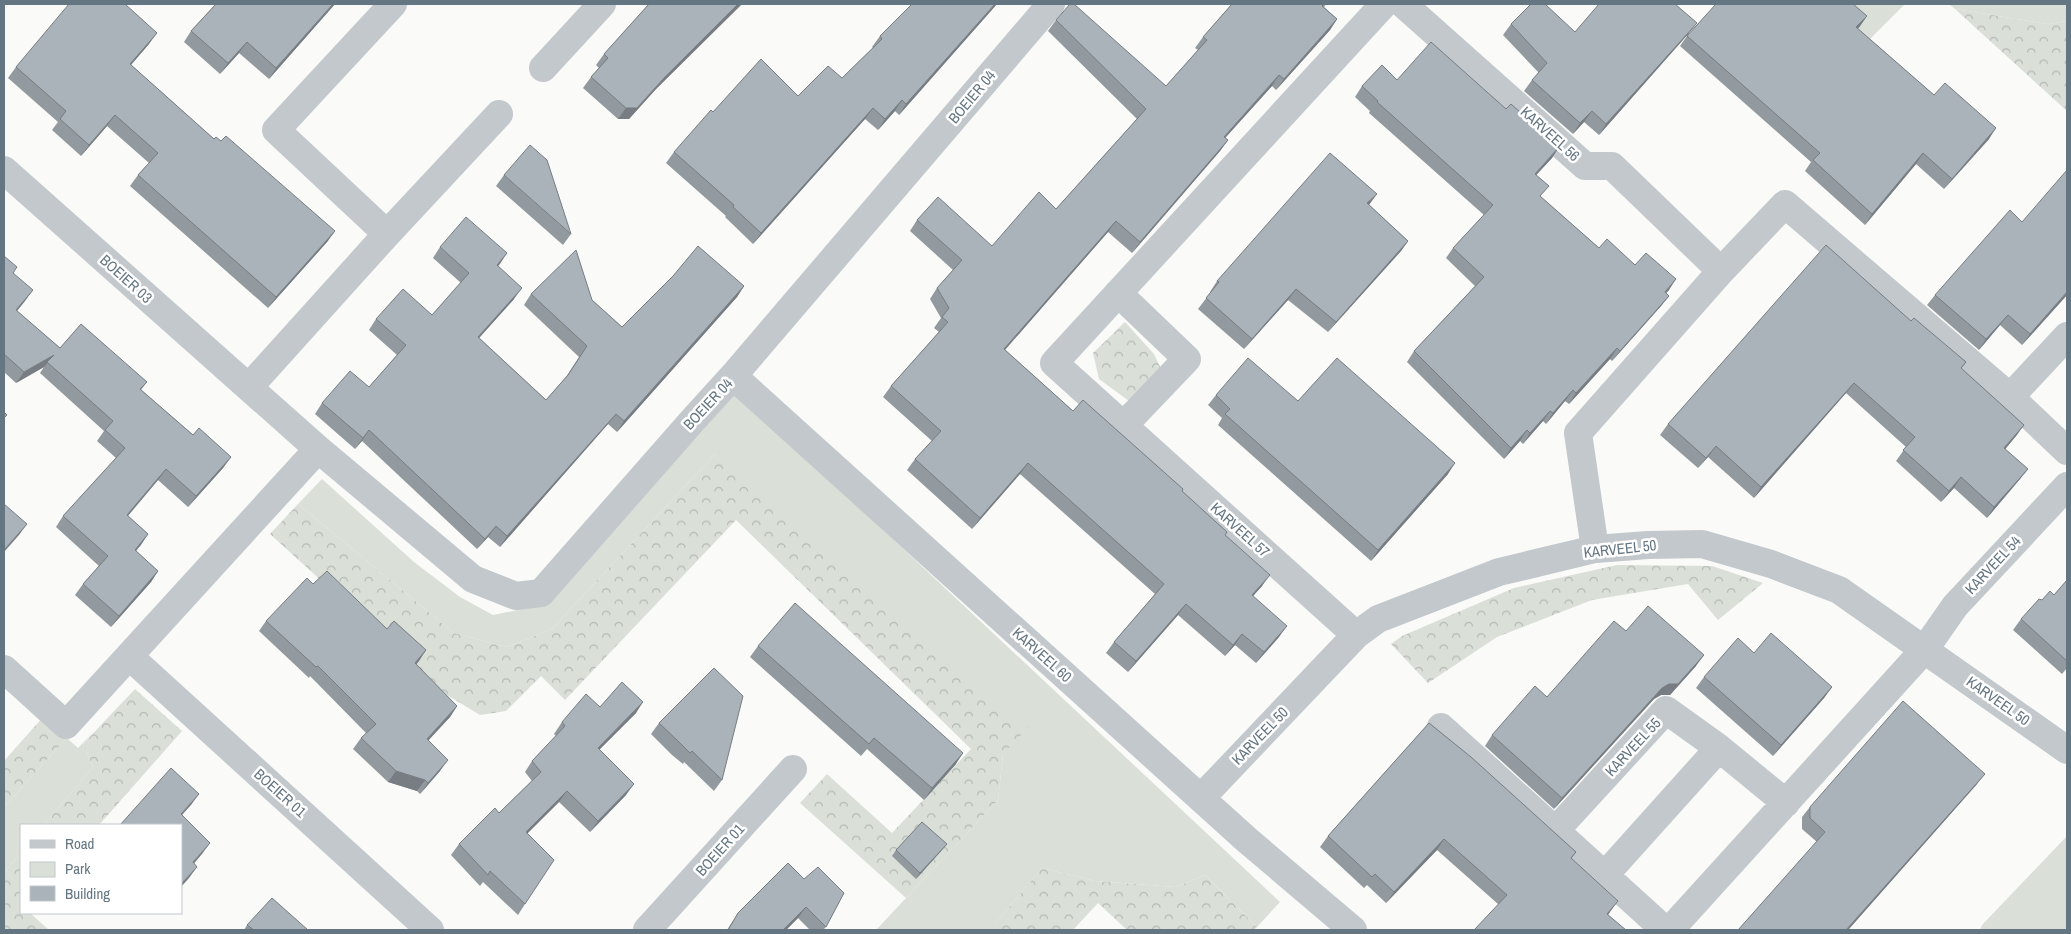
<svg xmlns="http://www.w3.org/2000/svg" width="2071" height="934" font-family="'Archivo Narrow',sans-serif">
<defs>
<pattern id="forest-crowns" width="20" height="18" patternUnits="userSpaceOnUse" patternTransform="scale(1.25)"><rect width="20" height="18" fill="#dadfd7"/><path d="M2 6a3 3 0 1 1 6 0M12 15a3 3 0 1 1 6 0" fill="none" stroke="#b4b9b4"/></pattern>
</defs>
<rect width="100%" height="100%" fill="#fafaf8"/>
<path fill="#dadfd7" d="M1819 4H1905L1865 44Z
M1949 4H2067V21L2048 24 1955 9Z
M736 392 1280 902 1257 927 1205 875 1176 887 1095 881 1042 868 995 924V930H876L998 800 1003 754 715 454 552 629 507 647 454 633 298 504 322 479 414 562 460 597 493 615 542 605Z
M93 732 83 744 93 767 44 825H21V852L4 873V807L67 738 78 748Z
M2067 836V930H1980L1982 925Z"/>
<path fill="url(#forest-crowns)" d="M1955 9 2048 24 2067 21V111Z
M1125 322 1154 354 1163 373 1129 401 1099 379 1093 353Z
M715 454 1028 728 1003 754 998 800 906 898 800 803 827 774 892 833 971 749 736 520 565 700 541 676 506 711 480 715 447 695 270 534 298 504 454 633 507 647 552 629Z
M1617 565 1712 566 1763 583 1718 620 1688 584 1592 600 1497 637 1428 683 1391 644 1402 636 1514 588Z
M135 689 182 731 99 825H44L93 767 83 744Z
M43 717 67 738 4 807V761Z
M21 852V913H30L49 930H4V873Z
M1042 868 1095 881 1176 887 1205 875 1257 927 1254 930H1127L1098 903 1073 930H995V924Z"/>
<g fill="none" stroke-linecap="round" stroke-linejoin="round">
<path stroke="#c3c8cc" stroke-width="28" d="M1403 4 1585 166H1612L1721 271
M543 68 602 4
M4 170 318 449 473 579 516 596 541 593 693 420 733 376 1051 4
M387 234 276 130 393 4
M1118 293 1187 359 1123 426
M733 376 1247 840 1353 930
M249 387 387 234 499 114
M2010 397 2067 336
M1595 549 1578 433 1721 271 1785 204 2010 397 2067 451
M1356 635 1054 363 1384 4
M129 656 430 930
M4 669 66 725 318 449
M1441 727 1665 930
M1201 798 1356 635 1378 619 1499 572 1595 549 1648 545 1702 544 1771 564 1839 590 2067 750
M1555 831 1666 710 1719 748 1786 803
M1604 876 1719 748
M647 930 793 769
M1670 930 1925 649 1955 606 2067 486"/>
</g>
<path fill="#929a9f" d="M216 4H335L269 79 239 53 220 74 184 42 191 31Z
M649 4H742L656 89 629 119H618L583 88 591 77 599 68 596 65 604 54Z
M911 4H997L899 115 895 111 878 130 865 119 753 244 725 217 726 216 666 163 674 152 798 96 842 78 873 48 872 47 880 36 910 6Z
M1232 4H1326L1324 7 1337 19 1330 30 1276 90 1272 86 1225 138 1228 140 1220 151 1132 253 1108 232 1005 350 1073 411 1182 491 1225 535 1262 586 1253 596 1279 637 1256 663 1235 645 1225 656 1178 615 1128 672 1106 653 1114 642 1155 594 1020 474 972 529 907 470 915 459 932 441 883 397 891 386 939 332 934 328 941 318 930 299 937 288 953 270 910 231 917 220 992 246 1056 209 1137 119 1048 31 1056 20 1166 86 1198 50 1195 48 1203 37Z
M1867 16 1858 29 1934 95 1989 139 1944 189 1916 164 1865 225 1805 171 1811 162 1680 46 1687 36Z
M1511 24 1575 32 1689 33 1599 135 1584 122 1573 134 1524 91 1532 80 1539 73 1503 35Z
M149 44 131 65 214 139 335 231 327 242 268 308 130 186 138 175 149 163 107 126 81 156 52 130 58 122 8 78 16 67Z
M1397 80 1506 109 1559 147 1552 158 1536 175 1541 197 1599 248 1635 265 1669 290 1666 293 1669 296 1661 306 1612 361 1610 359 1569 404 1565 401 1546 424 1543 421 1523 444 1520 441 1504 459 1407 362 1414 351 1475 286 1446 258 1453 248 1484 215 1369 113 1370 111 1355 97 1362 86Z
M504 175 571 234 563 245 496 186Z
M1369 205 1408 241 1401 251 1328 332 1288 300 1244 349 1198 309 1211 292H1210L1217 281Z
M440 247 498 266 514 299 479 338 546 400 566 377 579 357 524 305 531 294 592 300 622 327 744 286 737 297 617 432 608 424 500 547 488 537 477 549 362 441 355 449 315 414 322 403 369 387 397 355 369 330 376 319 432 315 461 283 433 258Z
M4 256 13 273 25 301 17 311 60 348 147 382 141 390 193 435 231 457 223 468 188 507 158 480 128 516 148 534 136 551 158 571 151 582 111 627 75 595 83 584 99 566 56 527 63 516 116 458 97 441 104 431 40 373 44 367 16 383 4 372Z
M1935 295H2067L2022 345 2000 325 1979 350 1927 305Z
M1911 321 1966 362 1961 369 2024 425 2016 436 2005 449 2028 469 2020 479 1987 518 1954 488 1941 502 1896 461 1906 447 1846 393 1754 498 1708 457 1698 468 1660 435 1668 424Z
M1216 395 1298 401 1448 474 1371 561 1218 425 1222 418 1208 405Z
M2067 580V668L2062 674 2013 630 2021 619 2054 595Z
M313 584 387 629 426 650 416 665 457 706 450 717 428 741 440 771 420 794 417 791 388 782 353 749 361 738 366 733 310 676 309 678 259 631 266 621Z
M1626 631 1696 666 1670 695H1661L1654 699 1554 809 1485 746 1492 735 1547 697Z
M758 646 956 764 924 800 867 749 861 756 750 657Z
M1754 653 1832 687 1824 698 1773 756 1696 688 1704 677Z
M714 668 722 780 714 791 684 762 683 764 672 755 651 734 659 723Z
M600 707 636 713 599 750 626 795 590 832 559 802 527 833 525 904 518 915 483 882 480 886 451 855 459 844 499 813 532 781 525 772 532 761 556 736 554 734 562 722Z
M1429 723 1576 852 1571 859 1610 912 1608 915 1498 904 1437 850 1386 903 1367 885 1364 888 1320 847 1328 836Z
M1977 784 1848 930H1738L1817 842 1802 829V817L1810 807Z
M896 850H942L916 879 892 856Z
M788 863 826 927 823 930H810L798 918 786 930H727L738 913Z
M247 925 308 930H244Z"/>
<path fill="#777d82" d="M333 4H335L269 79 276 68Z
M738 4H742L656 89 629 119H618L626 108 664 78Z
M995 4H997L899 115 906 104Z
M1867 16 1860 26 1849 38 1856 27Z
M1337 19 1330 30 1276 90 1284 79Z
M1697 23 1689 33 1599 135 1606 124Z
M157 33 149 44 122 75 130 64Z
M247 42 239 53 220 74 228 63Z
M1279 75 1272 86 1216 148 1224 137Z
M902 100 895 111 878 130 885 119Z
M873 108 865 119 753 244 761 233Z
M1592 111 1584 122 1573 134 1580 123Z
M115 115 107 126 81 156 89 145Z
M1996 128 1989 139 1944 189 1952 179Z
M1228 140 1220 151 1132 253 1140 242Z
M1559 147 1552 158 1527 185 1535 174Z
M1923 153 1916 164 1865 225 1872 214Z
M1377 194 1369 205 1367 203Z
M1116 221 1108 232 996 360 1004 349Z
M335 231 327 242 268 308 276 297Z
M1408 241 1401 251 1328 332 1336 322Z
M507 253 500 264 490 275 497 265Z
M1676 279 1669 290 1657 303 1665 292Z
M744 286 737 297 617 432 624 421Z
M522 288 514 299 470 348 478 337Z
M1296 289 1288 300 1244 349 1252 339Z
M33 290 25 301 8 321 16 310Z
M2067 292V295L2022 345 2030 334Z
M1669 296 1661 306 1612 361 1620 351Z
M2008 315 2000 325 1979 350 1986 339Z
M1617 348 1610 359 1569 404 1576 393Z
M54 355 44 367 16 383 24 372Z
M1854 383 1846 393 1754 498 1761 487Z
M1573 390 1565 401 1546 424 1553 413Z
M1550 411 1543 421 1523 444 1530 433Z
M616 414 608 424 500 547 507 536Z
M2024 425 2016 436 1997 459 2004 448Z
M369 430 362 441 355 449 363 438Z
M1527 430 1520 441 1504 459 1511 448Z
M1716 446 1708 457 1698 468 1706 458Z
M231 457 223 468 188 507 196 496Z
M1028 463 1020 474 972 529 980 518Z
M1455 463 1448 474 1371 561 1378 550Z
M166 469 158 480 119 526 127 515Z
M2028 469 2020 479 1987 518 1994 507Z
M1961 477 1954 488 1941 502 1949 491Z
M27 524 19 535 4 552V550Z
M496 526 488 537 477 549 485 539Z
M148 534 141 545 127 561 135 550Z
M158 571 151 582 111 627 119 616Z
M1270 575 1262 586 1244 606 1252 595Z
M1186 604 1178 615 1128 672 1136 661Z
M1287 626 1279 637 1256 663 1264 652Z
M1242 634 1235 645 1225 656 1233 645Z
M426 650 419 661 407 674 415 663Z
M1704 655 1696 666 1670 695H1661L1654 699 1554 809 1562 798 1662 688 1669 684Z
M1832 687 1824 698 1773 756 1781 745Z
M643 702 636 713 590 759 598 748Z
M457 706 450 717 419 750 427 739Z
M963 753 956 764 924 800 932 788Z
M448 760 440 771 420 794 428 783Z
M396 771 425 780 417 791 388 782Z
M1985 774 1977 784 1848 930H1846Z
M634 784 626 795 590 832 598 821Z
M567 791 559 802 518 843 526 832Z
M199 794 191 805 173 825 181 814Z
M1444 839 1437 850 1386 903 1394 892Z
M210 843 202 854 185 874 193 862Z
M947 844 942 850 916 879 920 873Z
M197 867 189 878 181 887V884Z
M1618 901 1610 912 1600 925 1607 914Z
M806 907 798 918 786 930H783Z"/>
<path fill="#aab3b9" stroke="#777d82" d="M69 4H125L157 33 130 64 214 139 216 137 221 141 226 136 335 231 276 297 138 175 158 153 115 115 89 145 60 119 66 111 16 67Z
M216 4H333L276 68 247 42 228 63 191 31Z
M649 4H738L664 78 637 108H626L591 77 608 58 604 54Z
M912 4H995L906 104 902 100 885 119 873 108 761 233 733 207 734 205 674 152 711 110 713 112 761 59 798 96 828 66 842 78 882 39 880 36Z
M1070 4H1074L1166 86 1207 40 1203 37 1232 4H1324L1322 6 1337 19 1284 79 1279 75 1224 137 1228 140 1140 242 1116 221 1004 349 1073 411 1083 400 1183 489 1182 491 1227 532 1225 535 1270 575 1252 595 1287 626 1264 652 1242 634 1233 645 1186 604 1136 661 1114 642 1164 584 1028 463 980 518 915 459 941 431 891 386 948 322 942 317 949 308 937 288 962 260 917 220 938 197 992 246 1039 192 1056 209 1146 109 1056 20Z
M1531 4H1545L1575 32 1599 4H1675L1697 23 1606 124 1592 111 1580 123 1532 80 1547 63 1511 24Z
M1716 4H1853L1867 16 1856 27 1934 95 1945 83 1996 128 1952 179 1923 153 1872 214 1813 160 1820 153 1687 36Z
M1431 42 1506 109 1511 104 1559 147 1535 174 1549 186 1540 196 1599 248 1607 239 1635 265 1646 253 1676 279 1665 292 1669 296 1620 351 1617 348 1576 393 1573 390 1553 413 1550 411 1530 433 1527 430 1511 448 1414 351 1484 277 1453 248 1493 205 1377 102 1378 101 1362 86 1382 65 1397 80Z
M530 145 547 160 571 234 504 175Z
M1330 153 1377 194 1367 203 1408 241 1336 322 1296 289 1252 339 1206 298 1219 282 1217 281Z
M2067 170V292L2030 334 2008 315 1986 339 1935 295 2010 210 2022 222Z
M466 217 507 253 497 265 522 288 478 337 546 400 568 375 587 346 531 294 576 250 592 300 622 327 673 276 698 246 744 286 624 421 616 414 507 536 496 526 485 539 369 430 363 438 322 403 350 371 369 387 406 345 376 319 403 289 432 315 469 273 440 247Z
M1826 245 1911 321 1914 318 1966 362 1961 368 2024 425 2004 448 2028 469 1994 507 1961 477 1949 491 1903 450 1915 437 1854 383 1761 487 1716 446 1706 458 1668 424Z
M4 256 17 267 13 273 33 290 16 310 60 348 81 324 147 382 140 389 193 435 199 428 231 457 196 496 166 469 127 515 148 534 135 550 158 571 119 616 83 584 108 556 63 516 125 448 105 430 113 421 47 362 54 355 24 372 4 354Z
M1248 358 1298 401 1337 358 1455 463 1378 550 1225 414 1230 409 1216 395Z
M4 412 7 415 4 418Z
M4 504 27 524 4 550Z
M327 571 387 629 394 621 426 650 415 663 457 706 427 739 448 760 428 783 425 780 396 771 361 738 376 724 318 666 316 667 266 621 307 578 313 584Z
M2067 580V661L2021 619 2039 599 2042 600 2050 591 2054 595Z
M795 603 963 753 932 788 874 738 869 744 758 646Z
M1648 606 1704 655 1678 684H1669L1662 688 1562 798 1492 735 1535 686 1547 697 1614 621 1626 631Z
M1771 633 1832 687 1781 745 1704 677 1738 638 1754 653Z
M714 668 743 696 722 780 692 751 690 753 680 743 659 723Z
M622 682 643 702 598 748 634 784 598 821 567 791 526 832 554 860 525 904 490 871 488 875 459 844 495 808 499 813 541 772 532 761 565 726 562 722 586 694 600 707Z
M1903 701 1985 774 1846 930H1738L1825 832 1810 818V807Z
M1429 723 1471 757 1576 852 1571 858 1618 901 1607 914 1626 930H1474L1507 895 1444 839 1394 892 1375 874 1372 877 1328 836Z
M171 768 199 794 181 814 210 843 193 862 197 867 181 884V825H120Z
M922 822 947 844 920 873 896 850Z
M788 863 804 879 818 867 844 893 826 927 806 907 783 930H728L738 913Z
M272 898 308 930H254L247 925Z"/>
<g text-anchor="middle" stroke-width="5" stroke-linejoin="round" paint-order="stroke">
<g font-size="15" fill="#657683" stroke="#fff">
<text transform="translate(972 97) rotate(-50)" y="5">BOEIER 04</text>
<text transform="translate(1550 134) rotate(42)" y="5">KARVEEL 56</text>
<text transform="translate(126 279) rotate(42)" y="5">BOEIER 03</text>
<text transform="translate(708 404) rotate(-47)" y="5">BOEIER 04</text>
<text transform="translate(1240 530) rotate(42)" y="5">KARVEEL 57</text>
<text transform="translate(1620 549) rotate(-6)" y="5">KARVEEL 50</text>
<text transform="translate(1993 565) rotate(-47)" y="5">KARVEEL 54</text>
<text transform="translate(1042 655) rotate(42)" y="5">KARVEEL 60</text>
<text transform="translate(1998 701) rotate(35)" y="5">KARVEEL 50</text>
<text transform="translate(1260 736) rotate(-46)" y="5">KARVEEL 50</text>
<text transform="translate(1633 747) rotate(-47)" y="5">KARVEEL 55</text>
<text transform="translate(280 793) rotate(42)" y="5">BOEIER 01</text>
<text transform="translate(720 850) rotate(-48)" y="5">BOEIER 01</text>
</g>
</g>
<rect width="2071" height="934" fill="none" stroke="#657683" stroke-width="10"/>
<rect x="20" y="824" width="162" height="90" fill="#ffffff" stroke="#c1c8cd"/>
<rect x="30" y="840" width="25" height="8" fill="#c3c8cc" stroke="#c1c8cd"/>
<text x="65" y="849" font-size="15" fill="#657683">Road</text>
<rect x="30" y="862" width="25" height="15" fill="#dadfd7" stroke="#c1c8cd"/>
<text x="65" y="874" font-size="15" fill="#657683">Park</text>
<rect x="30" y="886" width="25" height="15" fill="#aab3b9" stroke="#c1c8cd"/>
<text x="65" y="899" font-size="15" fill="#657683">Building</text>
</svg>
